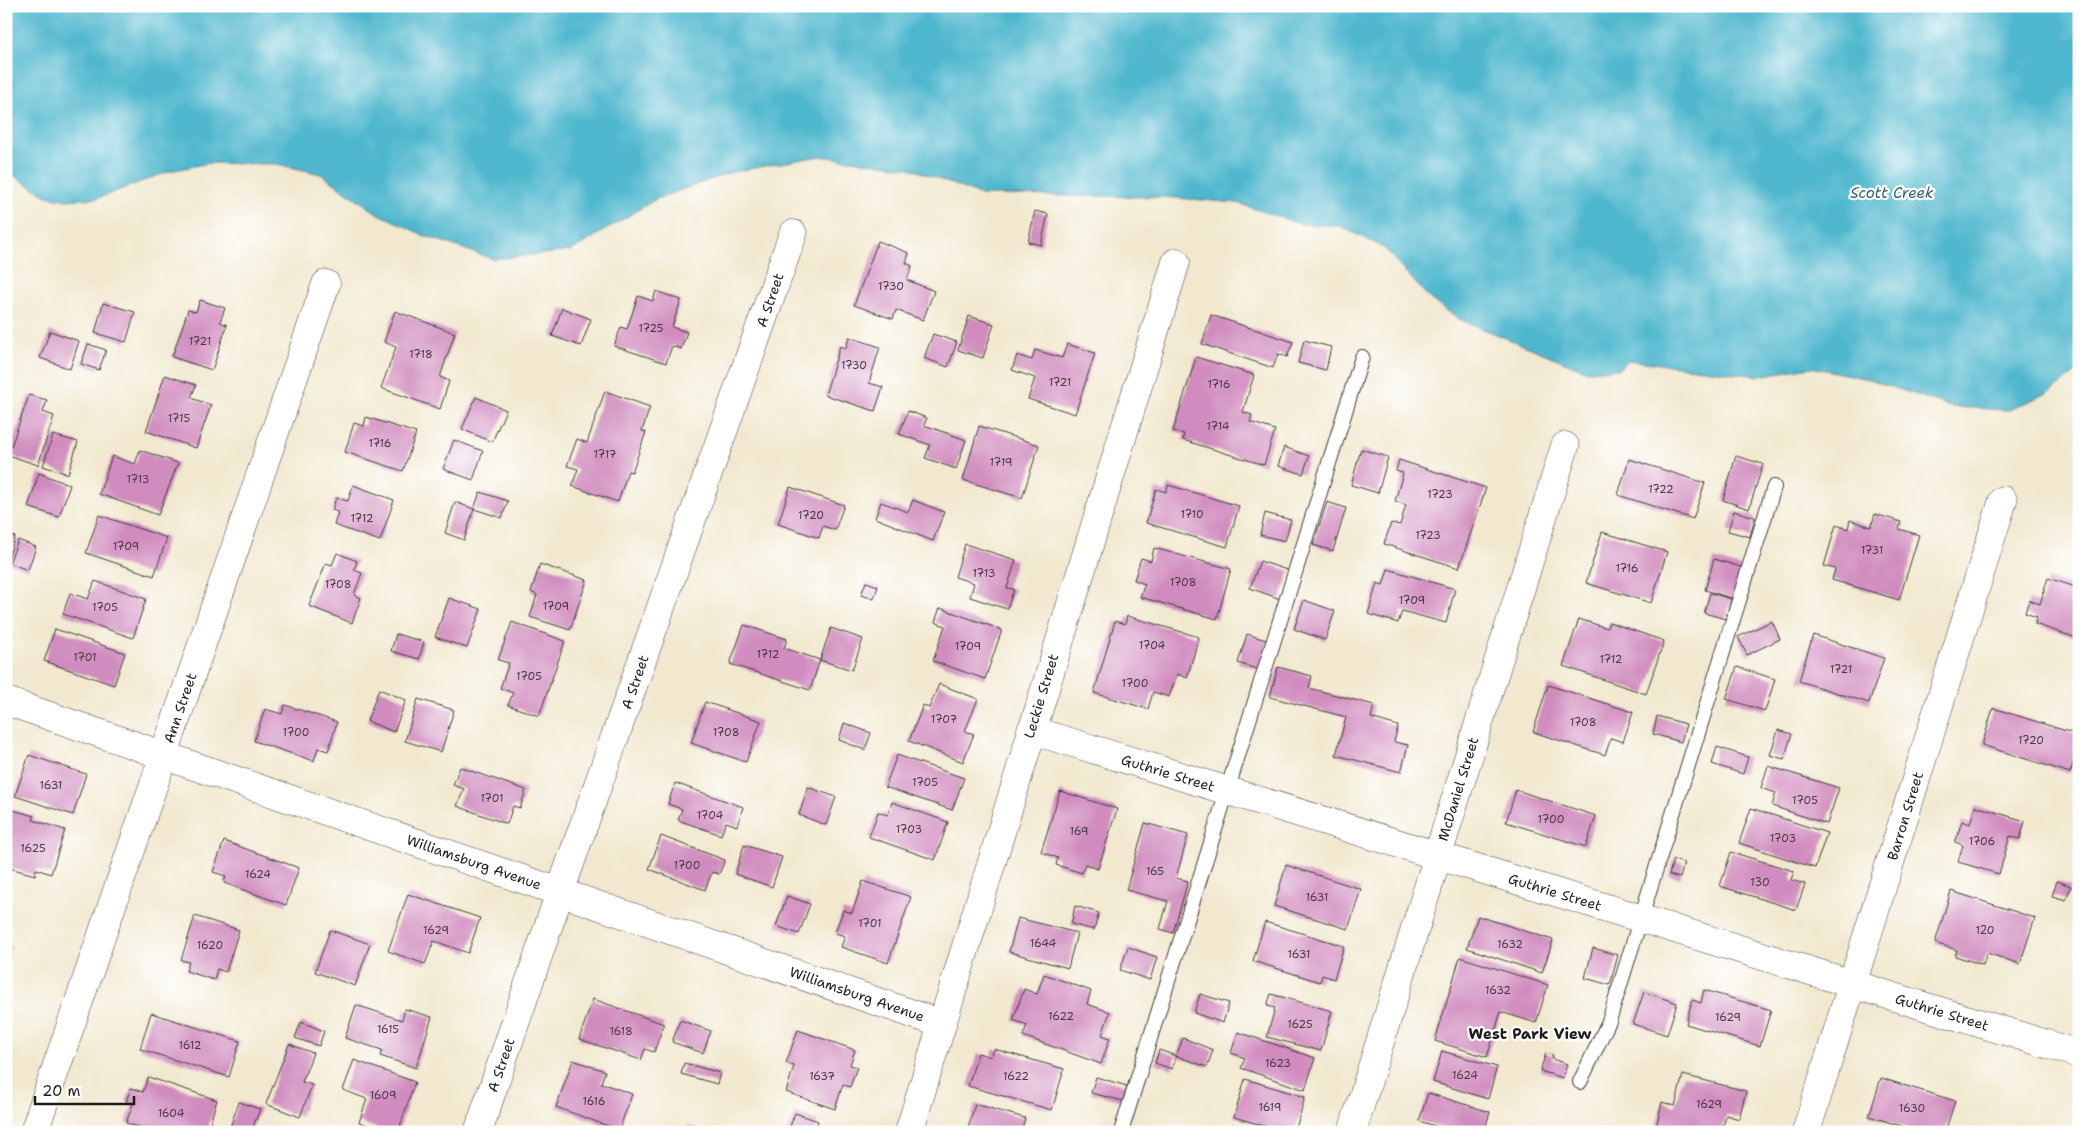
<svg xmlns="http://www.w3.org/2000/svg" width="2085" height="1138" font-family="'Shantell Sans',sans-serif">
<rect width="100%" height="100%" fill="#fff"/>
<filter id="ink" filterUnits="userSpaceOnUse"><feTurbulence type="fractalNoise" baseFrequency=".02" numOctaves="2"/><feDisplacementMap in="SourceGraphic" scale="10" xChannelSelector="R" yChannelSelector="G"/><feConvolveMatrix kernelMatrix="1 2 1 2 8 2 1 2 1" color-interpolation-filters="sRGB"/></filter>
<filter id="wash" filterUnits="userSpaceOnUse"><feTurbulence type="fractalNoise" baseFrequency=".0096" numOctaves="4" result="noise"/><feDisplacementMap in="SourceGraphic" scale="20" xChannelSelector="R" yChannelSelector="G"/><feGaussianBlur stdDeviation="1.12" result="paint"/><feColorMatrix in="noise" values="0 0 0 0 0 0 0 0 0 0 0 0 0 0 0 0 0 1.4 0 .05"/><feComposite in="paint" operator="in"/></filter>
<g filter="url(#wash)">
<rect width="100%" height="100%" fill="#f1e8cf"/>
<path fill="#50b7ce" stroke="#366a75" d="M6 6H2079V371L2050 392 2009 410 1953 407 1868 379 1811 367 1759 376 1628 360 1619 369 1587 371 1459 319 1430 299 1384 248 1340 226 1300 224 1237 203 1164 197 980 195 910 168 820 156 732 172 656 199 571 251 493 259 423 235 377 213 321 174 277 164 209 163 170 171 98 198 66 200 47 196 6 171Z"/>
<g id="blocks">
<path fill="#d08cbe" d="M1035 211 1048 214 1041 245 1028 242Z
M878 241 909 253 906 263 912 266 907 280 934 291 923 320 896 310 893 319 854 305Z
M656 291 681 300 672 327 687 332 681 349 672 346 666 363 614 346 621 327 627 329 638 296 653 301Z
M200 300 225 308 220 322 227 325 212 370 172 357 188 310 196 312Z
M103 303 135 312 126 342 95 333Z
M562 308 591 319 581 346 552 336Z
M395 311 455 333 440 377 449 381 440 409 381 388 396 347 384 342Z
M1211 315 1293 342 1287 357 1278 354 1273 368 1202 344Z
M969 316 994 324 983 358 958 350Z
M50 331 79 341 70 369 40 358Z
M933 334 957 342 948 367 924 358Z
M849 337 880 347 869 383 883 387 875 411 825 395 840 346 846 348Z
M1304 340 1331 347 1326 370 1298 363Z
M88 344 106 350 99 370 81 364Z
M1067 344 1095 353 1075 414 1028 399 1035 378 1012 370 1017 355 1032 360 1035 350 1062 358Z
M1196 357 1254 375 1243 412 1252 415 1250 422 1275 430 1264 465 1183 440 1184 434 1173 431Z
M165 375 196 385 191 398 211 405 196 448 146 431Z
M605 391 650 407 642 431 646 432 632 472 628 471 618 502 572 486 578 469 567 466 577 439 587 443Z
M29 395 47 400 43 412 54 416 38 465 8 455Z
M476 397 506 410 492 442 462 429Z
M908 411 927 418 924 425 966 440 956 469 925 458 930 445 899 434Z
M366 417 416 433 403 471 345 452 354 423 364 426Z
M979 426 1039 445 1022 498 963 480Z
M53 435 78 442 68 474 43 466Z
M454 440 483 451 473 480 443 469Z
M1284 447 1309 456 1303 474 1278 466Z
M1361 449 1388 457 1378 493 1351 485Z
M140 450 178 463 158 515 99 494 112 456 135 464Z
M1736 456 1763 464 1749 509 1723 500Z
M1629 459 1705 483 1693 519 1618 495Z
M1399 460 1486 488 1459 568 1384 544 1391 523 1400 525 1406 505 1395 501 1403 473 1396 471Z
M39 473 70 485 59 517 28 507Z
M353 485 394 500 380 541 334 525 338 512 332 510 336 498 348 501Z
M1168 485 1239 506 1227 547 1146 523 1156 489 1166 492Z
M790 487 844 505 835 530 823 526 819 538 778 524Z
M480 492 508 501 502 518 474 509Z
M913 500 944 512 933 541 875 518 881 502 908 512Z
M455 502 474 509 464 540 445 533Z
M1327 502 1346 508 1333 551 1313 545Z
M1734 511 1755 517 1750 537 1728 531Z
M1265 513 1291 520 1285 541 1260 535Z
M1875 514 1901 522 1899 529 1919 535 1899 600 1832 580 1835 569 1824 566 1836 525 1848 529 1850 520 1871 527Z
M99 515 167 538 154 576 86 553Z
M1602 532 1667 552 1651 603 1586 583Z
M6 534 15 537 7 562H6Z
M18 540 36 547 28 570 9 563Z
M965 544 1016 560 1007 588 1014 589 1007 609 970 597 974 583 955 577Z
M1154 548 1231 569 1217 619 1140 597 1145 584 1134 580 1141 558 1151 561Z
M337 553 357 561 354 570 362 573 354 595 361 598 352 623 309 606 326 563 332 565Z
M1714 559 1744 568 1734 599 1705 590Z
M1260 561 1290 571 1280 599 1250 588Z
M540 564 587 580 570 630 530 617 537 595 531 592Z
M1388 569 1455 589 1446 623 1402 611 1398 623 1368 614 1377 583 1383 585Z
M2048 578 2079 588V639L2035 624 2037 617 2025 613 2029 600 2040 604Z
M95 581 146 599 133 638 63 614 70 593 88 599Z
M866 582 878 586 874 599 861 595Z
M1710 593 1731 599 1726 619 1704 613Z
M449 598 481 609 467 648 435 637Z
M1304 600 1335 611 1325 640 1294 629Z
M940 608 1002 630 985 679 933 661 945 626 935 622Z
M1127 616 1199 637 1187 678 1177 674 1169 697 1153 692 1148 709 1094 693 1115 621 1125 624Z
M1579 619 1607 628 1609 622 1664 641 1646 694 1563 666Z
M1772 621 1780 639 1747 655 1738 637Z
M512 622 565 641 539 716 508 705 513 693 500 688 509 663 498 660Z
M744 625 787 639 784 648 820 660 831 628 863 639 852 670 820 660 810 690 730 664Z
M55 629 125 653 114 685 44 661Z
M396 634 424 642 419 659 391 651Z
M1247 634 1269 641 1260 670 1238 663Z
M1813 635 1884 658 1869 703 1799 681Z
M1278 667 1312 676 1309 688 1374 705 1371 718 1398 726 1394 742 1408 745 1401 772 1336 755 1346 717 1270 697Z
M1737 667 1775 679 1765 711 1726 699Z
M939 684 978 699 965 731 974 734 963 762 909 741 923 705 929 708Z
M1548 685 1633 712 1623 742 1611 738 1605 755 1533 732Z
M379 689 406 700 394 732 367 721Z
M418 699 454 710 441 752 405 741Z
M705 702 761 721 746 762 691 743Z
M285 705 337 722 328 751 318 748 314 761 254 741 265 709 282 714Z
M1993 708 2079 735V746L2070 773 1982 745Z
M1657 716 1686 724 1681 742 1653 734Z
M844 723 871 733 865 750 839 740Z
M1778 730 1792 734 1784 759 1770 755Z
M1717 747 1748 757 1743 774 1712 764Z
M29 755 86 774 73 815 15 796Z
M897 755 964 778 952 810 885 787Z
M1768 766 1839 788 1827 824 1772 806 1776 793 1761 788Z
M460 767 526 790 520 808 513 806 507 824 457 806 464 789 453 785Z
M675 783 743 807 737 826 726 822 721 835 678 820 682 809 668 804Z
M808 787 836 797 826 825 799 815Z
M1516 790 1596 816 1586 847 1506 822Z
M1060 791 1117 809 1098 869 1085 864 1082 873 1056 865 1058 858 1041 852Z
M892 802 948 822 935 860 869 837 878 812 888 815Z
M1975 806 2025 821 2020 839 2010 836 1999 874 1958 862 1963 845 1955 842 1962 821 1970 824Z
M1751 808 1827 833 1815 868 1739 843Z
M10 809 34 816 33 820 65 830 51 874 36 869 35 875 6 867V821Z
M1145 823 1188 835 1176 878 1188 881 1173 933 1160 929 1168 901 1126 890Z
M661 836 725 860 719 874 712 872 705 890 649 869Z
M224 841 299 868 286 905 224 883 226 876 213 872Z
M744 845 782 857 772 887 735 874Z
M1731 852 1794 871 1791 880 1805 884 1796 910 1720 886Z
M1673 860 1684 863 1680 878 1669 875Z
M1286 865 1361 889 1348 929 1274 906Z
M863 881 911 897 888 963 841 947 845 936 835 933 843 910 852 913Z
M2057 881 2071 886 2066 900 2052 896Z
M1951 891 2035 918 2020 964 1987 953 1983 965 1955 956 1957 950 1935 943Z
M408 894 480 918 468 953 434 941 425 964 388 951Z
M787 896 810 904 799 934 776 926Z
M1075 906 1099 913 1094 930 1071 924Z
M195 916 239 930 226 972 217 969 214 980 186 971 189 962 181 960Z
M1478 916 1553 940 1542 973 1467 948Z
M1018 918 1077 933 1068 968 1009 952Z
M1265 922 1344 946 1334 979 1322 975 1320 982 1253 961Z
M330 930 370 944 355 986 315 972Z
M6 946 11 947 7 961H6Z
M1128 947 1157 957 1150 980 1120 970Z
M1593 948 1618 955 1610 985 1585 978Z
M1460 957 1548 985 1536 1023 1501 1012 1487 1057 1435 1041Z
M1044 974 1091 991 1087 1004 1110 1012 1102 1035 1110 1038 1101 1064 1023 1036 1027 1025 1013 1020 1024 989 1037 994Z
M1704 990 1771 1010 1760 1046 1686 1024 1692 1000 1701 1003Z
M1644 992 1677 1003 1667 1035 1633 1024Z
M1200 994 1229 1003 1223 1023 1194 1013Z
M1271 994 1332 1011 1321 1051 1267 1037 1275 1008 1267 1006Z
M593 999 664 1024 654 1052 645 1049 641 1060 579 1039Z
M356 1005 402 1020 405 1009 432 1017 416 1068 380 1056 382 1050 345 1038Z
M151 1013 240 1041 229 1077 140 1049Z
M680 1020 711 1031 703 1053 672 1042Z
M301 1022 324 1031 319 1046 295 1038Z
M798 1030 855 1050 850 1065 857 1067 850 1087 843 1084 835 1109 786 1092 794 1066 786 1063Z
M1238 1032 1315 1058 1305 1090 1241 1068 1245 1058 1231 1053Z
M1183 1038 1213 1050 1207 1067 1176 1056 1172 1069 1155 1063 1159 1050 1176 1056Z
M289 1044 313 1053 302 1082 312 1085 300 1117 266 1104Z
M994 1049 1064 1069 1052 1110 968 1086 978 1053 991 1057Z
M1442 1051 1497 1067 1488 1099 1433 1082Z
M1546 1053 1553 1055 1552 1059 1567 1064 1563 1078 1540 1071Z
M354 1060 415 1082 398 1132H387L359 1122 367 1099 343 1090Z
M573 1060 605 1071 601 1083 632 1094 619 1130 556 1107Z
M684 1063 720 1073 717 1084 681 1074Z
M1683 1075 1746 1091 1739 1119 1726 1115 1722 1131 1707 1128 1706 1132H1655L1662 1102 1675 1106Z
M148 1077 217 1100 207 1132 189 1127 187 1132H141L142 1128 126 1123 133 1104 126 1101 131 1088 143 1092Z
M1096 1077 1127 1086 1123 1101 1091 1093Z
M1881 1078 1955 1101 1945 1132H1920L1869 1116Z
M1245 1079 1305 1097 1295 1132H1285L1234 1117Z
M1428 1093 1490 1112 1484 1132H1454L1419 1121Z
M239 1102 260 1109 251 1132 229 1130Z
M975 1104 1025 1118 1021 1132H967Z
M795 1113 818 1121 814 1132H788Z
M1232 1124 1256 1131V1132H1230Z
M688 1125 706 1132H685Z"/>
</g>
</g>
<g filter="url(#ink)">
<use href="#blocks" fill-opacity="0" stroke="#3c3b37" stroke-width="1"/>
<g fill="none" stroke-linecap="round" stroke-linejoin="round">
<g stroke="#3c3b37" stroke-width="16">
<path id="lane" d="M1580 1082 1609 1021 1774 487
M1121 1132 1362 357"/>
</g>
<g stroke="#3c3b37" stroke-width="29">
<path id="street" d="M6 701 942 1024
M1031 730 2079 1054
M34 1132 326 284
M478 1132 560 892 793 234
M909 1132 1176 262
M1352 1132 1565 446
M1806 1132 2003 500"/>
</g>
<use href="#lane" stroke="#fff" stroke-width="14"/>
<use href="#street" stroke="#fff" stroke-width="28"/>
</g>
</g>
<g text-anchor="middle" stroke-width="4.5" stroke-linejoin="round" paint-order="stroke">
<g font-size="11" fill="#493844">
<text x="891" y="290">1730</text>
<text x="651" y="332">1725</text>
<text x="200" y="345">1721</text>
<text x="421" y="358">1718</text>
<text x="854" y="369">1730</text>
<text x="1060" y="386">1721</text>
<text x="1219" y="388">1716</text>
<text x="179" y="422">1715</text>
<text x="1218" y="430">1714</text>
<text x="380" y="447">1716</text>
<text x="605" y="458">1717</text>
<text x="1001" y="466">1719</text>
<text x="138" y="483">1713</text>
<text x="1661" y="493">1722</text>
<text x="1440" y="498">1723</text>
<text x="1192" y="518">1710</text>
<text x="811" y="519">1720</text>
<text x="362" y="522">1712</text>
<text x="1428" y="539">1723</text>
<text x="126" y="550">1709</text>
<text x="1872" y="554">1731</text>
<text x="1627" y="572">1716</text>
<text x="984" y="577">1713</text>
<text x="1183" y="586">1708</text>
<text x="338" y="588">1708</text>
<text x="1412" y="604">1709</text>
<text x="556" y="610">1709</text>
<text x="105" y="611">1705</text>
<text x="1152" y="649">1704</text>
<text x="968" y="650">1709</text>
<text x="768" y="658">1712</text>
<text x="85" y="661">1701</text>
<text x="1611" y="663">1712</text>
<text x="1841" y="673">1721</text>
<text x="529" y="680">1705</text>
<text x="1135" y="687">1700</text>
<text x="944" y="723">1707</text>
<text x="1583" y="726">1708</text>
<text x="296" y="736">1700</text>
<text x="726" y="736">1708</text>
<text x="2031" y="744">1720</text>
<text x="925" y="786">1705</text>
<text x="51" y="789">1631</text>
<text x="492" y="802">1701</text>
<text x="1805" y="804">1705</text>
<text x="710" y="819">1704</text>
<text x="1551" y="823">1700</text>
<text x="909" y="833">1703</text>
<text x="1079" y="835">169</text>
<text x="1783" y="842">1703</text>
<text x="1982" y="845">1706</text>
<text x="33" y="852">1625</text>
<text x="687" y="869">1700</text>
<text x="1155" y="875">165</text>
<text x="258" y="878">1624</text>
<text x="1760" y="886">130</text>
<text x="1317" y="901">1631</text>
<text x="870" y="927">1701</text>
<text x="436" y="934">1629</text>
<text x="1985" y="934">120</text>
<text x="1043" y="947">1644</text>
<text x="1510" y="948">1632</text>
<text x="210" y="949">1620</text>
<text x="1299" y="958">1631</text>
<text x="1498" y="994">1632</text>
<text x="1061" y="1020">1622</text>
<text x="1728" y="1021">1629</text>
<text x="1300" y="1028">1625</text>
<text x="388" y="1033">1615</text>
<text x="621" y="1035">1618</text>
<text x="190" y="1049">1612</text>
<text x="1278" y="1067">1623</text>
<text x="1465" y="1079">1624</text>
<text x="822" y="1080">1637</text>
<text x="1016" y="1080">1622</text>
<text x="383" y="1099">1609</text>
<text x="594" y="1105">1616</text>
<text x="1709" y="1108">1629</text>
<text x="1270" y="1111">1619</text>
<text x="1912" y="1112">1630</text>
<text x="171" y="1117">1604</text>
</g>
<g font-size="14" fill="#1c1c1c" stroke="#fff">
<text transform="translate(770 300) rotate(-71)" y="5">A Street</text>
<text transform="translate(635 682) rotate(-71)" y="5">A Street</text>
<text transform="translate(1041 696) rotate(-73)" y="5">Leckie Street</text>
<text transform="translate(180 708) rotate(-71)" y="5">Ann Street</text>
<text transform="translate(1168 773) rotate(17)" y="5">Guthrie Street</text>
<text transform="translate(1458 789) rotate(-73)" y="5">McDaniel Street</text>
<text transform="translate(1905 816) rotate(-73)" y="5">Barron Street</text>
<text transform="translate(474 862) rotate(19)" y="5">Williamsburg Avenue</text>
<text transform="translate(1555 892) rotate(17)" y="5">Guthrie Street</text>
<text transform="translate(857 994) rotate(19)" y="5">Williamsburg Avenue</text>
<text transform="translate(1942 1012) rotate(17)" y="5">Guthrie Street</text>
<text transform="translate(501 1065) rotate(-71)" y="5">A Street</text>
</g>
<g font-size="15" font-style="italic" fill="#33626c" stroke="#fff">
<text x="1892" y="198">Scott Creek</text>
</g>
<g font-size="15" font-weight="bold" fill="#1c1c1c" stroke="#fff">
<text x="1530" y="1039">West Park View</text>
</g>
</g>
<rect width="2085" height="1138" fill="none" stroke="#fff" stroke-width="25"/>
<path d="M35 1096v8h99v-8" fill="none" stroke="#1c1c1c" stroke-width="2.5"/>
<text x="42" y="1096" font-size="15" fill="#1c1c1c" stroke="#ffffff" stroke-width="4" paint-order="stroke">20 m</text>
</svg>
